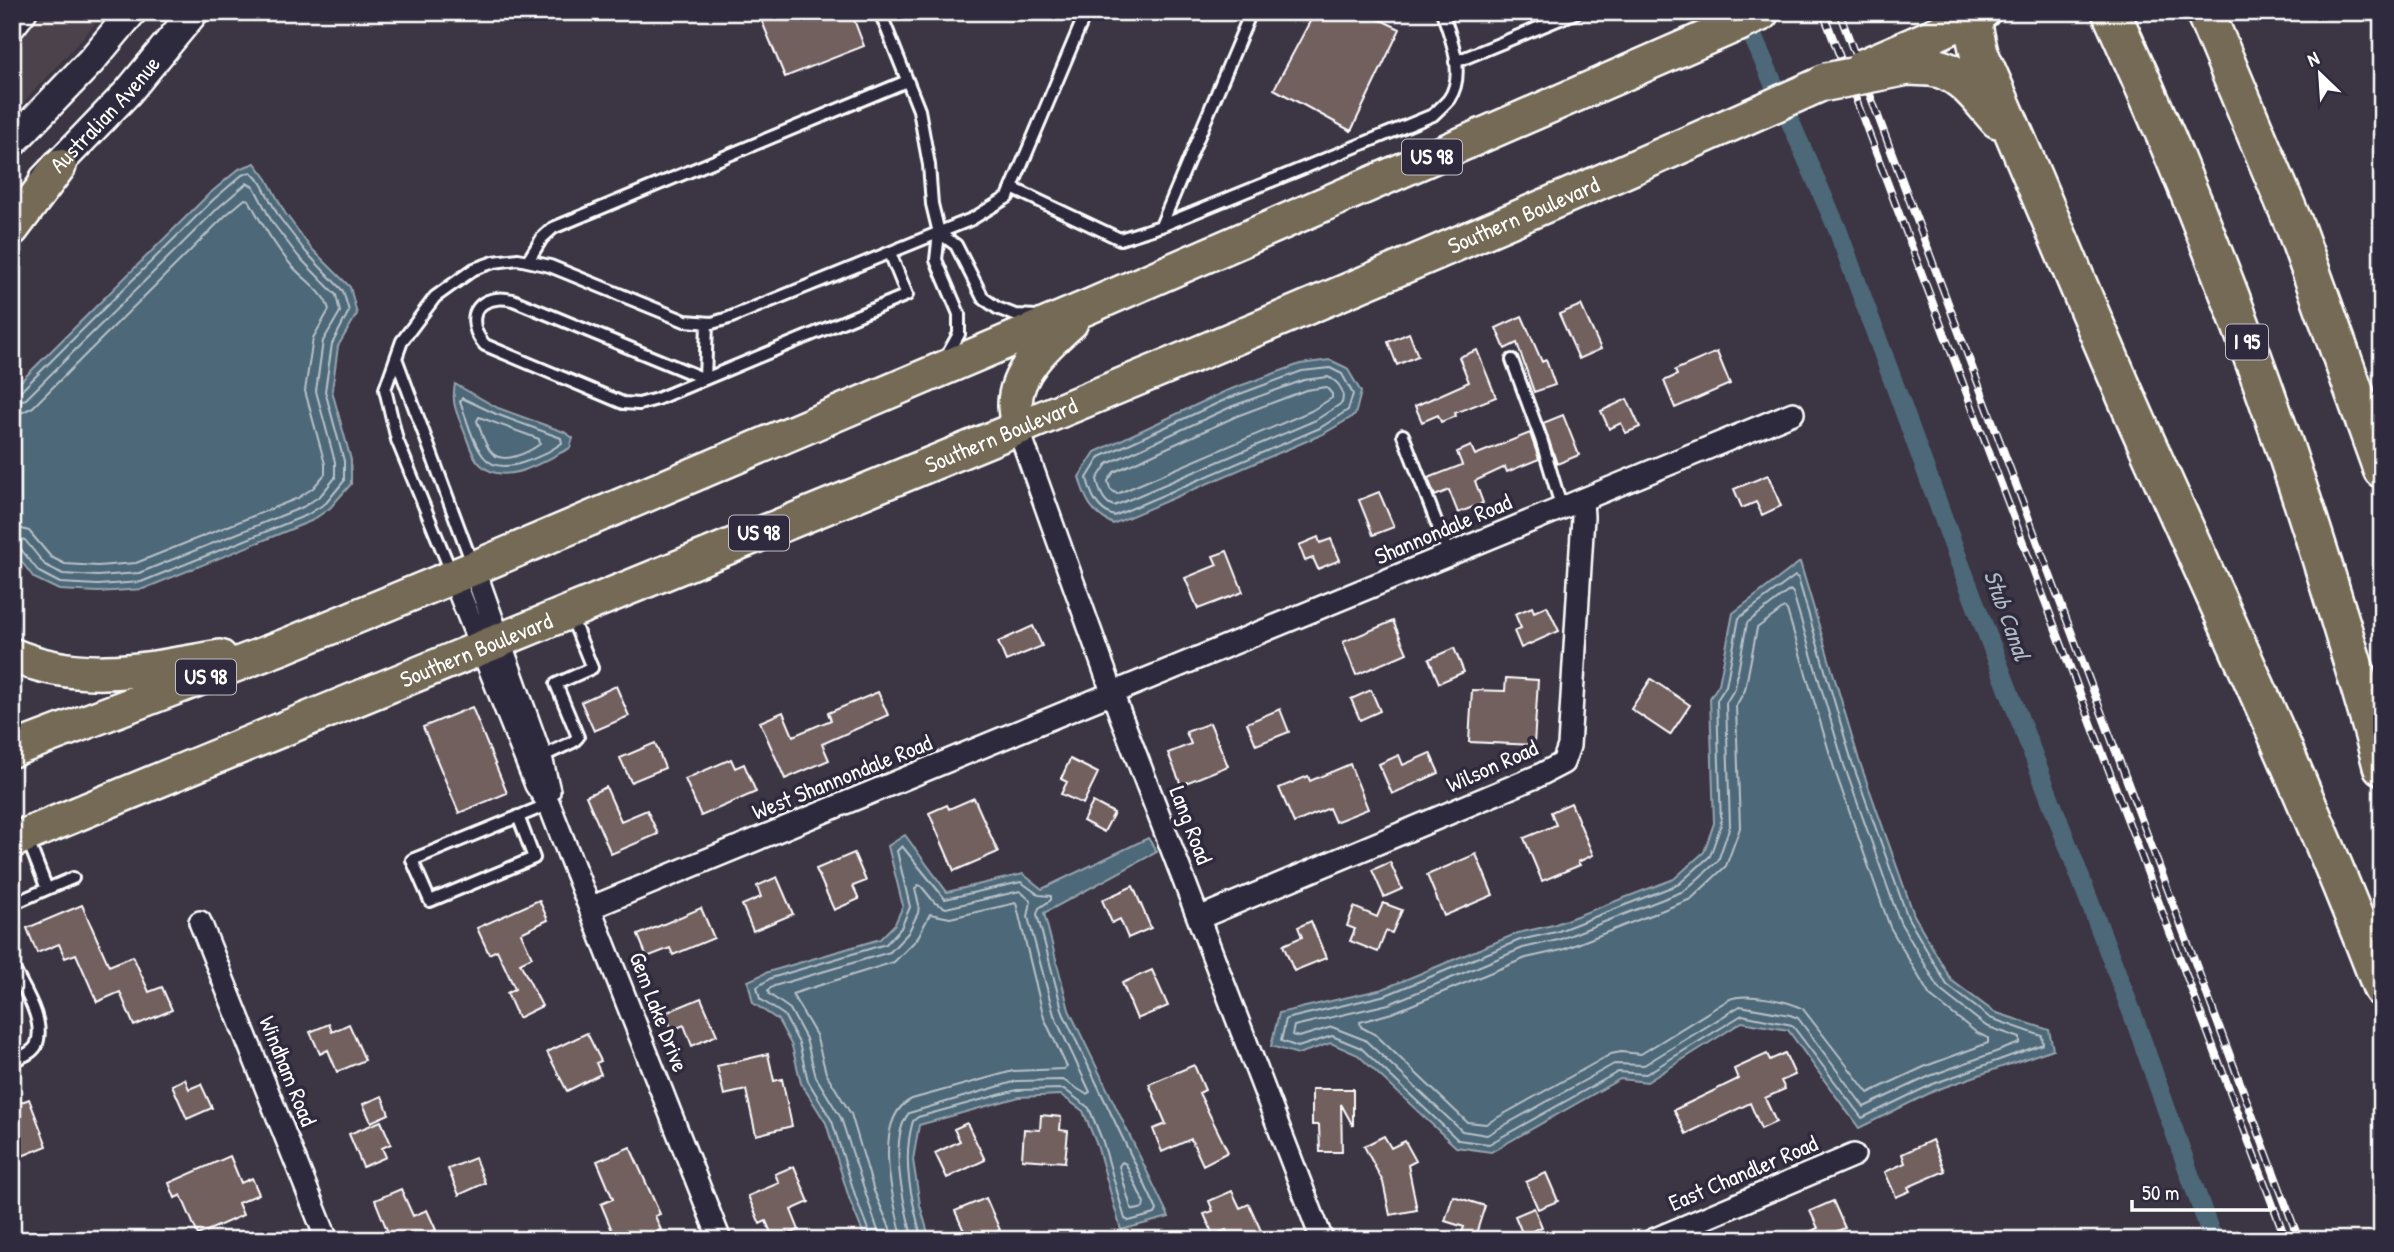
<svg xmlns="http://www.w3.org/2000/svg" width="2394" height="1252" font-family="'Patrick Hand',sans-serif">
<rect width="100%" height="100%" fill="#3c3544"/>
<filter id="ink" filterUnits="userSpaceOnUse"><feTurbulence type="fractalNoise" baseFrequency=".0143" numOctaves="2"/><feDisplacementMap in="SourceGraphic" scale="14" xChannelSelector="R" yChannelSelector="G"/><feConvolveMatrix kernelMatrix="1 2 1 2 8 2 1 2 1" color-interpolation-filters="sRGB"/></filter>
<g filter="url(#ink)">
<path fill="#4c424c" d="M12 12H106L12 115Z"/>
<path fill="#4e6778" stroke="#95a4ae" stroke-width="2" d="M255 163 267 179 285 213 310 247 350 287 357 314 338 346 332 391 351 460V484L330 508 311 521 143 589 98 592 59 590 34 578 12 549V390L208 195 239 169Z
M1330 360 1347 368 1361 392 1355 415 1323 434 1113 524C1091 513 1085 499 1079 477L1095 452 1226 391 1300 364Z
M455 384 498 408 564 432 573 438 570 448C545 460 506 488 481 465 472 457 468 441 464 431 457 413 451 404 455 384Z
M1800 562 1859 760 1914 915 1951 980 1994 1012 2049 1030 2053 1049 1936 1090 1859 1128 1788 1030 1742 1022 1647 1082 1620 1079 1491 1152 1456 1147 1358 1055 1331 1043 1298 1054 1271 1046 1279 1013 1383 989 1518 933 1553 925 1674 879 1704 852 1714 823 1710 698 1719 684 1733 613Z
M905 835 947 892 1023 874 1042 889 1148 838 1157 852 1044 913 1069 1010 1169 1217 1121 1230 1097 1145 1083 1111 1061 1095 1019 1097 919 1125 913 1160 920 1205 930 1240H866L850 1201 826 1123 801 1083 792 1046 778 1020 753 1003 748 981 768 972 880 939 895 924 903 906 888 846Z"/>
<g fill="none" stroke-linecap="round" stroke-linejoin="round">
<path stroke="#b8c2c9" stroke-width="2" d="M1330 368 1342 374 1353 394 1348 410 1320 428 1114 516C1097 510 1091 495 1087 478L1100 457 1229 398 1302 371Z
M1328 377C1339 382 1345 391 1342 403L1316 420 1114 506C1103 503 1099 490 1097 479L1107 464 1233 406 1304 380Z
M1326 387 1332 394V398L1311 411 1117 494 1110 489 1108 481 1114 472 1237 416 1306 390Z
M12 394 20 392 213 200 242 175 251 172 261 183 279 217 305 251 343 291 349 311 332 344 325 391 344 461V481L326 503 307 515 141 582 98 585 60 583 39 572 20 548 12 546
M462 398 496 414 561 438 562 443C545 455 501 479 484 457 472 442 467 419 460 402Z
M12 403 26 399 219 207 247 183 254 187 272 222 298 256 336 295 340 312 323 341 316 391 335 462V478L320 496 303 507 139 573 98 576 63 574 45 565 25 540 12 537
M12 414 23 412 33 407 226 215 245 199 249 200C261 223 274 245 291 265 303 279 325 292 329 310L313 338 305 391 325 464V474L313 488 298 498 136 563 98 566 65 564 51 557 29 531 12 526
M479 417 539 439 540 444C529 452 504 465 492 453 484 445 481 430 477 421Z
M1795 576 1798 578 1852 762 1908 918 1947 985 1990 1018 2042 1036 2043 1044 1933 1084 1862 1118 1792 1025 1742 1015 1646 1074 1618 1072 1489 1144 1458 1140 1361 1048 1332 1036 1298 1047 1281 1041 1286 1019 1386 995 1520 940 1556 932 1679 884 1710 856 1721 825 1717 700 1726 686 1739 618Z
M1790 590 1793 593 1844 765 1900 922 1940 990 1986 1026 2020 1038V1043L1930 1076 1864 1107 1798 1018 1790 1015 1740 1006 1644 1065 1614 1064 1487 1135 1462 1131 1365 1040 1332 1027 1299 1037 1292 1035 1294 1026 1389 1004 1523 948 1558 940 1684 891 1718 861 1730 826 1726 703 1735 688 1747 623Z
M1784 608 1787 610 1834 768 1890 927 1930 996 1977 1033 1988 1038V1043L1926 1066 1868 1093 1803 1009C1787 1000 1744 992 1728 1000L1641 1054 1621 1052 1611 1054 1486 1124 1467 1122 1376 1035 1361 1027 1360 1022 1392 1013 1526 958 1562 950 1691 899 1726 866 1740 828 1736 706 1745 690 1757 628Z
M1122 1162 1126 1164 1144 1203 1143 1208 1135 1210 1131 1208 1119 1166Z
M872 1240 856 1198 832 1121 808 1081 799 1043 784 1015 760 999 757 987 771 978 886 944 901 928 910 907 897 851 902 846 945 899 1021 882 1039 895 1051 896V900L1039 908 1037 914 1063 1013 1157 1210 1155 1214 1129 1221 1125 1219 1103 1142 1089 1108 1064 1089 1017 1090 918 1117 913 1121C901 1161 912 1201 922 1240
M881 1240 841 1118 816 1077 806 1039 790 1009 769 994 768 990 774 986 890 952 908 933 918 913 919 905 915 889 918 885 921 886 935 903 946 908 1020 891 1031 901 1028 917 1054 1015 1090 1092 1086 1094 1063 1080 1017 1081 909 1113C887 1139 905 1209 913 1240
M891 1240 890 1228 874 1191 851 1114 826 1073 816 1035 792 994 894 962 917 939 930 914 950 918 1016 903 1044 1018 1067 1067 1064 1069 1013 1071 912 1099C870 1118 894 1206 903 1240"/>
<path stroke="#4e6778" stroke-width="19" d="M1742 12 1837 228 1959 561 2134 1018 2213 1240"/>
</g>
<path fill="#72605f" stroke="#fff" stroke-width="2" d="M758 12H851L864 46 785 77Z
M1315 12H1364L1400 29 1351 131 1274 89Z
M1581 305 1601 349 1579 359 1559 314Z
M1522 316 1542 362 1546 360 1555 385 1534 392 1517 343 1505 349 1496 328Z
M1409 333 1418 356 1397 365 1388 342Z
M1477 350 1496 397 1455 413 1456 416 1441 422 1438 415 1422 422 1415 406 1469 382 1459 357Z
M1717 352 1730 384 1675 408 1664 381 1677 375 1675 370Z
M1627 399 1640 427 1626 433 1621 423 1609 429 1601 411Z
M1563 415 1579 455 1557 464 1543 423Z
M1530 433 1539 459 1507 472 1505 467 1475 481 1483 503 1458 513 1449 490 1435 496 1428 478 1462 465 1457 452 1471 446 1475 455Z
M1768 475 1781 506 1762 515 1756 502 1742 508 1734 489Z
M1379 492 1394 527 1373 535 1359 500Z
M1318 537 1320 543 1331 539 1340 560 1318 569 1313 558 1305 561 1299 545Z
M1227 551 1243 592 1198 609 1185 578 1217 565 1213 556Z
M1547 606 1559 631 1521 648 1514 631 1521 628 1515 614 1532 607 1534 612Z
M1393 621 1407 653 1356 675 1343 642Z
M1033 626 1042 646 1006 661 998 642Z
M1454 648 1464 672 1439 683 1429 659Z
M1506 678 1538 680 1534 745 1469 742 1472 690 1505 691Z
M1651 679 1690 705 1670 735 1631 709Z
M616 686 629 716 594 731 581 702Z
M1371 690 1380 711 1360 720 1351 699Z
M878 692 888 715 822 744 829 760 785 779 760 722 783 712 793 736 831 720 828 713Z
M472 707 507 793 459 813 423 727Z
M1280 709 1289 732 1256 745 1247 723Z
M1210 723 1228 766 1181 785 1168 753 1191 744 1186 732Z
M655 743 665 768 631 782 620 758Z
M1430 753 1439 773 1392 794 1379 764 1399 755 1403 765Z
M731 759 735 768 744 764 756 792 701 816 685 779Z
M1070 759 1098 773 1083 804 1061 794 1067 782 1061 779Z
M1350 764 1368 809 1335 822 1329 808 1294 823 1279 788 1308 776 1310 781Z
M606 787 621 821 647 810 658 834 611 854 586 796Z
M974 798 998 852 954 871 929 813 947 805 949 809Z
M1093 802 1114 813 1104 832 1083 821Z
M1571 803 1593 855 1578 862 1580 865 1542 881 1524 838 1556 825 1551 812Z
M854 853 866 881 853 886 859 899 834 910 816 869Z
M1476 854 1493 895 1444 916 1427 875Z
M1390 862 1402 889 1384 897 1372 870Z
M777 877 793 914 753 931 742 905 761 897 757 886Z
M1133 886 1151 928 1128 938 1120 919 1112 923 1102 900Z
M539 900 548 920 521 933 532 957 520 963 542 1006 518 1018 507 993 515 989 497 950 489 954 477 928Z
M1383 903 1402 910 1392 933 1386 931 1378 952 1350 941 1355 929 1347 926 1354 907 1377 917Z
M82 905 109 966 133 956 149 992 162 987 172 1010 134 1026 120 992 97 1002 76 954 65 958 59 944 37 953 27 928Z
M701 908 714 938 673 955 670 948 647 957 638 935Z
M1311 921 1326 958 1294 971 1283 945 1302 937 1298 927Z
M1152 970 1168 1006 1137 1019 1122 983Z
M701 998 717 1035 692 1046 684 1025 672 1030 665 1013Z
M329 1024 332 1032 349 1024 365 1060 337 1072 328 1050 320 1054 310 1032Z
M587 1033 601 1061 596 1063 601 1074 567 1091 547 1052Z
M1785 1053 1795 1075 1781 1081 1785 1089 1765 1098 1776 1122 1761 1129 1750 1103 1686 1134 1674 1110 1738 1079 1734 1069 1767 1054 1770 1060Z
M768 1054 774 1081 782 1079 792 1126 756 1135 746 1090 724 1095 717 1066Z
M1194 1065 1205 1090 1199 1093 1228 1152 1203 1165 1191 1139 1162 1152 1153 1129 1166 1124 1149 1084Z
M185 1079 189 1089 201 1084 212 1108 187 1119 172 1085Z
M1312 1089H1353V1126L1341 1104 1342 1152H1320L1319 1125H1312Z
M382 1096 389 1114 371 1122 363 1104Z
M29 1099 47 1146 12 1160V1106Z
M1041 1115 1061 1117 1060 1130 1068 1131 1065 1162 1022 1159 1024 1129 1040 1130Z
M381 1121 391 1144 382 1148 386 1157 363 1167 349 1134Z
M967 1123 985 1160 947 1178 935 1153 960 1141 954 1129Z
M1384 1136 1391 1148 1405 1141 1416 1161 1408 1165 1417 1210 1390 1215 1383 1182 1364 1146Z
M1932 1140 1945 1171 1908 1187 1910 1191 1896 1197 1885 1172 1905 1163 1902 1154Z
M630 1147 660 1214 655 1216 661 1230 638 1240H616L601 1204 613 1199 597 1161Z
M230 1156 241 1183 252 1178 259 1194 238 1203 243 1215 198 1235 181 1195 175 1198 169 1183Z
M475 1158 485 1183 459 1195 448 1169Z
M794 1166 809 1202 791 1210 799 1230 774 1240 766 1221 760 1224 748 1196 779 1183 775 1174Z
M1546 1173 1558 1201 1538 1209 1526 1182Z
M401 1189 413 1216 427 1210 436 1230 426 1234 428 1240H391L375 1200Z
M1232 1191 1240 1208 1249 1204 1262 1233 1245 1240H1230L1226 1230 1213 1235 1204 1214 1213 1211 1209 1201Z
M1453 1196 1485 1206 1474 1240H1459L1464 1227 1445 1221Z
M986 1198 1000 1230 979 1240H968L955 1211Z
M1833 1201 1845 1228 1835 1232 1839 1240H1792L1818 1228 1810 1211Z
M1534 1208 1542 1227 1523 1235 1515 1216Z"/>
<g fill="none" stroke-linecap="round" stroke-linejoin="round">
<g stroke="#fff" stroke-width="16">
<path id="service" d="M880 12 919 110 929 165 932 204 939 233 936 260 959 314V334L945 359
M1455 62 1577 12
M1012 188 1120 239 1161 226 1433 115C1438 110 1444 105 1449 99 1466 75 1451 37 1442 12
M1161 226 1251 12
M939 233 956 245 983 298 997 308 1015 315 1038 316
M528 261 542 238 553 228 907 81
M707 323 705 379 513 300C508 299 501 298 496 299 468 303 470 329 485 345L623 403 639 404 657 399 907 295 890 253
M396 358 473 566
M1512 360 1541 439 1562 509
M1403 435 1449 555
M452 574 397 440 385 389 402 341 435 297 474 269 494 262 518 259 550 266 685 321 712 323 729 318 972 219 1008 197 1086 12
M541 757 573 742 578 737 556 684 592 668 570 614
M518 816 534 858 430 901 412 860 549 804
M47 889 73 878
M17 902 47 889 27 838
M12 965C22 987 47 1021 36 1046 31 1054 21 1057 12 1061"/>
</g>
<g stroke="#fff" stroke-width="26">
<path id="minor" d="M12 30 26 12
M1018 428 1120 714 1322 1240
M474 568 541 757 549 791
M453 577 536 785 549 804 720 1240
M590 908 1793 413
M1199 918 1538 776 1563 763 1569 746 1583 517 1582 501
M200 922 327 1240
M1653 1240 1854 1155"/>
</g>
<g stroke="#fff" stroke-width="33">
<g id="secondary">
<path d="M12 143 91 61 132 12"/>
<path id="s1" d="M44 179 128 92 194 12"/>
</g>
</g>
<g stroke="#fff" stroke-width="38">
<g id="trunk">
<path d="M1919 42 1983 12"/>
<path d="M12 229 59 166"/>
<path d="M1018 428C1017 420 1015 412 1015 405 1015 371 1048 343 1071 322"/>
<path d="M12 655C83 685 148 669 220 657"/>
<path d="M12 750 285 646 474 568 1088 307 1761 14"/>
<path id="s2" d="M12 841C617 589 1228 351 1826 82"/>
</g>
</g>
<g stroke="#fff" stroke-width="42">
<path id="motorway" d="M1970 12 1979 53C2035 179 2086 307 2142 433 2224 617 2310 800 2382 988
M2111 12C2202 211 2279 415 2341 624 2355 671 2370 718 2382 766
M2205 12 2295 227 2382 469
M1737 23 1756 12
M1930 67C1960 69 1980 99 1998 119"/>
</g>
<use href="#service" stroke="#2f2a3d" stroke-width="10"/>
<use href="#minor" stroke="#2f2a3d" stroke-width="21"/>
<use href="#secondary" stroke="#2f2a3d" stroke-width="28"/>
<use href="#trunk" stroke="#746b55" stroke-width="33"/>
<use href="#motorway" stroke="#746b55" stroke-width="37"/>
<g stroke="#fff" stroke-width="8">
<path id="rail" d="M1823 12 2286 1240
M1839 12 2299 1240"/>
</g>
<use href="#rail" stroke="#2f2a3d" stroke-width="5" stroke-dasharray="16" stroke-linecap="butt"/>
<g stroke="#fff" stroke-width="38" stroke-linecap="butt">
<path id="trunk-bridge" d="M1863 66 1919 42"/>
</g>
<g stroke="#fff" stroke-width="42" stroke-linecap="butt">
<path id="motorway-bridge" d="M1826 82 1908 66 1930 67"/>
</g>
<use href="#trunk-bridge" stroke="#746b55" stroke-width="33"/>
<use href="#motorway-bridge" stroke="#746b55" stroke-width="37"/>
</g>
</g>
<g text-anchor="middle" stroke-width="7" stroke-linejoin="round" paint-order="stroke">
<g fill="#2f2a3d" stroke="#c1bfc5" stroke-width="2">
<rect x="1402" y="139.5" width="60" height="35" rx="5"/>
<rect x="2226" y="324.5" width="42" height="35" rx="5"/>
<rect x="729" y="515.5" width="60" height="35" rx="5"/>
<rect x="176" y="659.5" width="60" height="35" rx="5"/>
</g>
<g font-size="21" font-weight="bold" fill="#fff">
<text x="1432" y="164">US 98</text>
<text x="2247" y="349">I 95</text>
<text x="759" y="540">US 98</text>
<text x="206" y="684">US 98</text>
</g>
<g font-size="23" fill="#fff" stroke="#2f2a3d">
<text dy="8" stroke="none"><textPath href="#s1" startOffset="89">Australian Avenue</textPath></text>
<text dy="8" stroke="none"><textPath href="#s2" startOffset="1636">Southern Boulevard</textPath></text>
<text dy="8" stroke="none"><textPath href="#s2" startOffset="1069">Southern Boulevard</textPath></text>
<text transform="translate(1443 529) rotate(-23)" y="8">Shannondale Road</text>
<text dy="8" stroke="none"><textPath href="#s2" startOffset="502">Southern Boulevard</textPath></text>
<text transform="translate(1492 766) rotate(-24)" y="8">Wilson Road</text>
<text transform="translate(842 777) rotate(-22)" y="8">West Shannondale Road</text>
<text transform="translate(1191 825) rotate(69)" y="8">Lang Road</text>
<text transform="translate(659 1012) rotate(69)" y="8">Gem Lake Drive</text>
<text transform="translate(288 1071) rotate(68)" y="8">Windham Road</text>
<text transform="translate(1743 1173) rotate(-23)" y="8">East Chandler Road</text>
</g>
<g font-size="24" font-style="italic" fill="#afbbc2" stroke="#2f2a3d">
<text transform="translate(2007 615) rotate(70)" y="8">Stub Canal</text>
</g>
</g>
<rect width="2394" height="1252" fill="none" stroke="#2f2a3d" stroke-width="42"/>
<rect x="21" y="21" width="2352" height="1210" fill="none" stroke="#fff" stroke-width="2.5" filter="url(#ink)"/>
<g transform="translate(2320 74) rotate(335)" stroke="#2f2a3d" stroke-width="5" paint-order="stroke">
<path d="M0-5L12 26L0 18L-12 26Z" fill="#ffffff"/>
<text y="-10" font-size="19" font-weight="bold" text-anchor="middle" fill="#ffffff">N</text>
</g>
<path d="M2132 1200v10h138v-10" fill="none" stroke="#ffffff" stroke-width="3.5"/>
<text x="2142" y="1200" font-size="21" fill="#ffffff" stroke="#2f2a3d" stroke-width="5" paint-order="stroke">50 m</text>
</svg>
